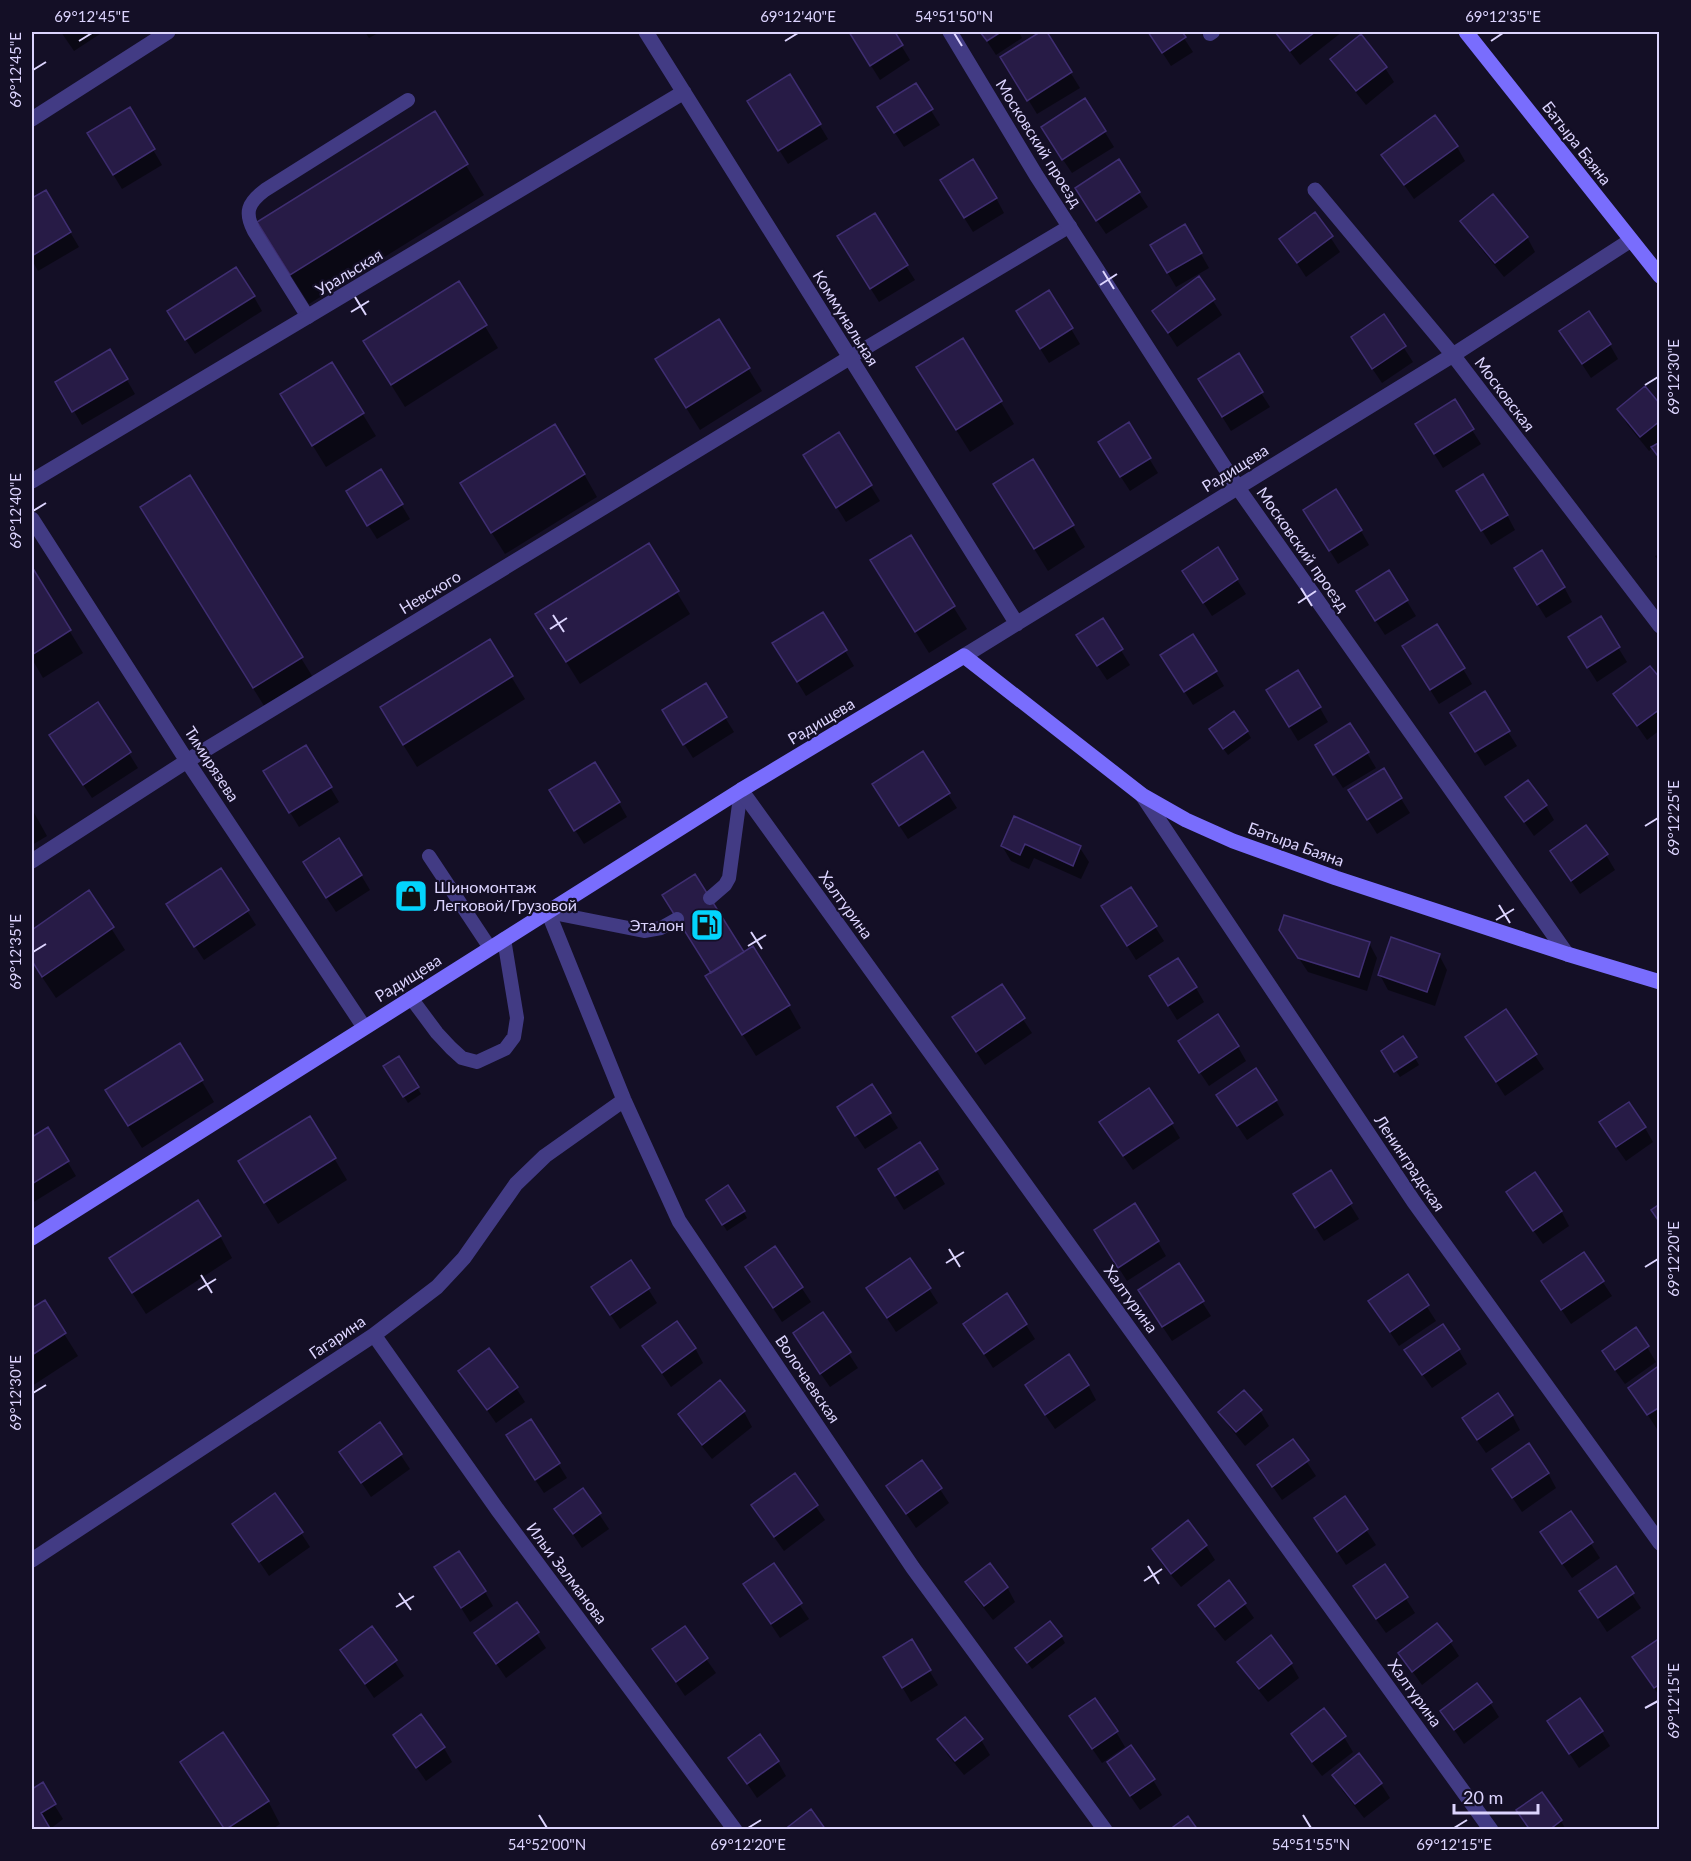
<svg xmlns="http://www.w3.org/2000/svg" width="1691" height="1861" font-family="Lato,sans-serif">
<rect width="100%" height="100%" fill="#140f26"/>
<path fill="#0007" d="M61 32H103L74 51Z
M365 32H380L369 38Z
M850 32H893L910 60 880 80Z
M981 32H1019L1022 38 996 55Z
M1043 32H1045L1080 88 1037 114 1002 57Z
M1149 32H1180L1193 52 1171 66Z
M1275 32H1342L1300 65Z
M1332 59 1385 68 1394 82 1366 105 1341 74Z
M790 76 828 139 788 164 758 116Z
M915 85 940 125 904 147 888 122Z
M1085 100 1114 147 1072 173 1051 142Z
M129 109 162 165 122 189 97 148Z
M434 113 484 195 309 304 276 252Z
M1457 147 1465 161 1414 199 1383 155Z
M1118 161 1148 207 1106 234 1085 203Z
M46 192 79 247 38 271 32 260V200Z
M950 195 996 198 1004 213 973 232Z
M1315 214 1340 252 1306 277 1281 239Z
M1462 221 1527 237 1535 252 1504 277 1471 236Z
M1185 226 1209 268 1176 287 1152 246Z
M847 251 906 266 915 280 879 302Z
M1199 279 1222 315 1177 347 1154 311Z
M459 283 498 348 405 407 378 364Z
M1049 292 1080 344 1049 363 1026 326Z
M254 297 262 311 195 354 177 326Z
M1384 317 1413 362 1382 383 1361 352Z
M719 321 762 391 700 430 670 382Z
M1561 332 1610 345 1618 359 1591 378Z
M963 340 1014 424 970 452 931 390Z
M110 351 135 394 82 425 57 382Z
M332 364 376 436 326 467 295 417Z
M1261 393 1270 407 1231 431 1208 394Z
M1660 406V459L1653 448 1649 451 1627 424 1619 409Z
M1128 424 1158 473 1130 491 1108 457Z
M1472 430 1481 444 1443 468 1425 439Z
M839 435 880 501 846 522 814 470Z
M584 474 597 497 505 554 475 506Z
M189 478 319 687 271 717 159 537Z
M401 504 410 519 377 539 356 506Z
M1467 506 1507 515 1515 530 1491 545Z
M1008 507 1072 525 1085 547 1048 571Z
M1314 525 1361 531 1369 545 1338 564Z
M910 537 967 629 929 653 885 583Z
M648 545 690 614 580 684 550 636Z
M1660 554V563L1655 556Z
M32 570 83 653 43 678 32 659Z
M1184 572 1237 580 1246 594 1212 616Z
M1389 572 1416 616 1385 635 1366 606Z
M1524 583 1564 587 1572 602 1546 618Z
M823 614 854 666 806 696 783 658Z
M1600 618 1627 662 1597 682 1578 652Z
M1102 620 1130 665 1107 680 1087 650Z
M489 641 525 699 417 767 394 730Z
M1412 661 1463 669 1472 684 1439 704Z
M1171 670 1215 671 1224 686 1193 705Z
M1660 681V730L1647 740 1615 694Z
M705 685 734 732 693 758 672 725Z
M98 704 138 768 92 798 60 750Z
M1276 705 1320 708 1328 722 1298 741Z
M1350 725 1376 768 1343 788 1325 760Z
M1461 728 1508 732 1517 746 1485 766Z
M1247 731 1251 738 1228 755 1214 736Z
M1383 770 1410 813 1377 834 1359 805Z
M274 786 330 787 339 802 299 827Z
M948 794 957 808 908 839 882 799Z
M1507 797 1546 806 1554 820 1534 836Z
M619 803 627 817 584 844 559 805Z
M32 809 47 836 32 845Z
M1015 818 1080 848 1089 862 1081 879 1034 858 1029 869 1011 861 1002 846Z
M1552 852 1606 855 1615 870 1580 894Z
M221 870 256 925 204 960 177 919Z
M361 875 370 890 336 912 313 877Z
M1131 889 1164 941 1136 960 1112 921Z
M88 892 125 950 56 998 32 962V932Z
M1369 943 1377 958 1367 991 1308 972 1290 945Z
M743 954 788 1005 801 1028 756 1056 720 998 712 973Z
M1439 955 1447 970 1435 1006 1388 990 1380 975Z
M1001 986 1032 1033 985 1065 954 1018Z
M1196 988 1204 1002 1177 1020 1159 991Z
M1505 1011 1544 1069 1505 1096 1467 1037Z
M1403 1038 1419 1065 1400 1077 1387 1058Z
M1238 1047 1246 1061 1209 1086 1189 1056Z
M399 1058 421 1094 408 1103 385 1066Z
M201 1080 214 1102 142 1148 120 1113Z
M1276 1101 1284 1115 1247 1140 1227 1110Z
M889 1114 898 1128 865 1149 847 1122Z
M1171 1123 1180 1138 1133 1170 1110 1137Z
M1645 1128 1653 1142 1626 1161 1609 1137Z
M48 1129 76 1176 32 1203V1139Z
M334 1158 347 1180 278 1224 253 1184Z
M936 1169 945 1184 904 1210 888 1184Z
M1330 1172 1359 1219 1324 1241 1304 1209Z
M712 1207 743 1211 747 1218 727 1231Z
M1517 1207 1561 1211 1569 1226 1543 1244Z
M220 1236 232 1258 146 1314 124 1280Z
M1158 1242 1166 1256 1127 1281 1104 1245Z
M775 1248 811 1302 782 1322 747 1268Z
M1584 1254 1612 1296 1571 1324 1543 1282Z
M631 1262 657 1303 620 1329 602 1302Z
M1407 1276 1436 1321 1399 1346 1370 1302Z
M868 1289H929L938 1303 896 1332Z
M44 1302 78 1356 32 1386V1310Z
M1202 1302 1211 1316 1172 1341 1148 1305Z
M823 1314 858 1368 830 1387 803 1348Z
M965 1324 1026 1325 1035 1339 993 1368Z
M1636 1329 1656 1362 1625 1384 1612 1366Z
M644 1347 695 1348 703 1363 671 1387Z
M1458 1349 1467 1364 1432 1388 1406 1351Z
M1660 1367V1427L1657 1429 1630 1388Z
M460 1371 516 1388 525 1402 496 1423Z
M720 1382 744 1412 752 1427 712 1459 688 1429 680 1414Z
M1088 1385 1096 1400 1055 1429 1035 1400Z
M1244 1392 1260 1411 1269 1426 1245 1446 1229 1426 1220 1412Z
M1512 1415 1520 1430 1486 1453 1472 1433Z
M380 1424 410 1469 371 1497 341 1452Z
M1293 1441 1316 1476 1282 1500 1268 1480Z
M922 1462 949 1503 916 1528 888 1487Z
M559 1465 567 1478 544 1493 536 1481Z
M1494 1470 1548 1473 1556 1488 1522 1512Z
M794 1475 825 1520 784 1551 762 1520Z
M583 1490 609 1529 582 1548 556 1509Z
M1345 1498 1376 1545 1346 1565 1316 1519Z
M1571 1513 1600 1558 1572 1578 1551 1547Z
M1188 1523 1206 1546 1215 1560 1181 1587 1162 1564 1154 1549Z
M234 1524 301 1533 310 1547 269 1576Z
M773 1565 809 1619 780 1638 754 1599Z
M1385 1566 1415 1613 1386 1633 1363 1601Z
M436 1568 485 1592 493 1606 470 1622Z
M1615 1569 1641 1608 1607 1632 1590 1606Z
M1229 1582 1254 1618 1225 1641 1208 1620 1200 1605Z
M967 1583 1007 1587 1015 1602 993 1620 975 1597Z
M517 1604 546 1648 506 1678 476 1634Z
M372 1628 404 1676 374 1698 342 1650Z
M684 1628 716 1673 685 1696 654 1650Z
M1061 1636 1065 1643 1032 1669 1017 1649Z
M1660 1640V1697L1634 1658Z
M911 1641 938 1685 911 1702 885 1658Z
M1450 1642 1459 1656 1422 1685 1400 1654Z
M1239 1662 1291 1664 1299 1678 1268 1702 1248 1677Z
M1490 1703 1499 1717 1464 1744 1442 1712Z
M964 1719 981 1740 990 1755 964 1775 947 1754 939 1739Z
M1549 1722 1601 1731 1610 1746 1579 1768Z
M1080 1731 1116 1732 1125 1747 1102 1763Z
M1293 1735 1344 1737 1353 1752 1322 1776 1301 1749Z
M395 1736 444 1748 452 1762 426 1781Z
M730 1758 778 1762 786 1776 757 1798Z
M182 1762 268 1801 280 1824 271 1830H224Z
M1334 1775 1381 1784 1390 1798 1364 1818 1342 1790Z
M1117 1777 1153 1780 1162 1795 1140 1810Z
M42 1785 63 1819 49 1830H32V1791Z
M1542 1794 1561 1821 1566 1830H1530Z"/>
<path fill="#271b46" stroke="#3f2e72" stroke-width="1.5" d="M849 32H895L903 45 870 66Z
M980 32H1001L987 41Z
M1040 32H1047L1072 72 1027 101 1000 57Z
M1148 32H1182L1186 37 1162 53Z
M1275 32H1315L1290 51Z
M1361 34 1387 67 1356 91 1330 59Z
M790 74 821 124 778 151 747 101Z
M916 83 933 109 894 133 877 107Z
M1085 98 1106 131 1062 160 1041 127Z
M130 107 155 149 113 175 87 133Z
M435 111 468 164 290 275 257 222Z
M1435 115 1458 146 1404 185 1381 155Z
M973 159 997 198 964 218 940 180Z
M1119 159 1140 192 1096 221 1075 188Z
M46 190 71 232 32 256V198Z
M1493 194 1528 237 1495 263 1460 221Z
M1315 212 1333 236 1297 263 1279 239Z
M875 213 908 265 870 289 837 236Z
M1185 224 1202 253 1167 273 1150 245Z
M236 267 255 296 185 340 167 311Z
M1199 276 1215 299 1168 333 1152 311Z
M459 281 487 325 391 385 363 341Z
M1049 290 1073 328 1040 349 1016 311Z
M1589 311 1611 344 1582 364 1559 331Z
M1384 314 1406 346 1372 369 1351 337Z
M719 319 750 368 686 408 655 359Z
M963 338 1002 401 956 430 916 367Z
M110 349 128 379 72 412 55 382Z
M1239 353 1263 392 1222 417 1198 379Z
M332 362 364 413 312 446 280 394Z
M1645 386 1660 404V421L1640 437 1617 409Z
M1455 399 1474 429 1434 454 1415 424Z
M1129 422 1151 458 1120 477 1098 442Z
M555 424 585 474 491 533 460 483Z
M839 432 872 485 836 508 803 455Z
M1660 442V459L1651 447Z
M1033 459 1074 525 1034 549 993 484Z
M381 469 403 504 367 526 346 491Z
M1483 474 1508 515 1481 531 1456 491Z
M190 475 303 657 253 688 140 507Z
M1336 489 1362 530 1329 551 1303 510Z
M911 535 955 606 915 632 870 560Z
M649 543 679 591 566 662 535 614Z
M1218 547 1238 579 1203 603 1182 571Z
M1542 550 1565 587 1537 605 1514 568Z
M32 567 71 630 32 655Z
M1389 570 1408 600 1375 621 1356 591Z
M823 612 847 650 797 682 772 643Z
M1601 616 1620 647 1587 668 1568 637Z
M1103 618 1123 649 1097 666 1076 635Z
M1437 624 1465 668 1430 690 1402 646Z
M1193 634 1217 671 1184 692 1160 655Z
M490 639 513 676 403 745 380 707Z
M1650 666 1660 678V709L1637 726 1613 694Z
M1298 670 1321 707 1289 727 1266 690Z
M706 683 727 717 683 745 662 710Z
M1485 691 1510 731 1475 752 1450 713Z
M98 702 131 752 83 785 49 735Z
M1234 711 1248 731 1223 749 1209 729Z
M1350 723 1369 752 1333 775 1315 745Z
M306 745 332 787 289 813 263 771Z
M923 751 950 793 899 826 872 784Z
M595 762 620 802 574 831 549 790Z
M1384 768 1402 798 1367 820 1348 790Z
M1528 780 1547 805 1524 822 1505 797Z
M1014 816 1081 846 1073 866 1025 844 1020 855 1001 846Z
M1586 825 1608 854 1571 881 1550 851Z
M339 838 362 875 326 898 303 862Z
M221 868 249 910 194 947 166 904Z
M695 874 744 952 711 973 662 895Z
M1131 887 1157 926 1127 946 1101 906Z
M89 890 114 927 42 977 32 961V930Z
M1284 915 1370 942 1359 977 1298 958 1279 930Z
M1391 937 1440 954 1427 992 1378 975Z
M753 946 790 1005 742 1035 705 976Z
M1178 958 1197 987 1168 1006 1149 976Z
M1002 984 1025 1018 976 1052 952 1017Z
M1506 1009 1537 1054 1496 1082 1465 1037Z
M1218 1014 1239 1046 1199 1073 1178 1041Z
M1403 1036 1417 1057 1394 1072 1381 1051Z
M180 1043 203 1080 128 1126 105 1090Z
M399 1056 419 1087 403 1097 383 1066Z
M1256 1068 1277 1100 1237 1126 1216 1095Z
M872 1084 891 1113 855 1136 837 1107Z
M1149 1088 1173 1123 1123 1156 1099 1122Z
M1629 1102 1646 1127 1616 1147 1599 1122Z
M310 1116 336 1158 264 1203 238 1161Z
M48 1127 69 1161 32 1184V1137Z
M920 1142 938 1169 895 1196 878 1169Z
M1331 1170 1352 1203 1315 1228 1293 1194Z
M1535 1172 1562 1211 1533 1231 1506 1192Z
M728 1185 745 1211 722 1225 706 1200Z
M198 1200 221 1236 132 1293 109 1258Z
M1135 1203 1159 1241 1118 1268 1094 1230Z
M1660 1204V1223L1651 1210Z
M775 1246 803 1287 773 1308 745 1267Z
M1584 1252 1604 1281 1561 1310 1541 1281Z
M910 1258 931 1288 887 1318 866 1288Z
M631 1260 650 1288 610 1315 591 1287Z
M1179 1263 1204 1301 1162 1327 1138 1290Z
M1408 1274 1429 1305 1390 1332 1368 1301Z
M1007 1293 1027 1324 984 1354 963 1324Z
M45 1300 66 1333 32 1355V1308Z
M823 1312 851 1352 820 1374 793 1333Z
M677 1321 696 1348 662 1373 642 1346Z
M1443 1324 1460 1349 1422 1375 1404 1350Z
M1636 1327 1649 1346 1615 1370 1602 1351Z
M489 1348 518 1387 487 1410 458 1371Z
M1069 1354 1089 1385 1045 1415 1025 1385Z
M1660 1365V1407L1647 1415 1628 1388Z
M720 1380 745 1411 702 1445 678 1414Z
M1244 1390 1262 1410 1236 1432 1218 1412Z
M1498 1393 1513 1415 1477 1440 1462 1418Z
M531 1419 560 1463 535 1480 506 1435Z
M380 1422 402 1454 361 1483 339 1452Z
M1293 1439 1309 1460 1272 1487 1257 1465Z
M1529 1443 1549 1473 1512 1498 1492 1469Z
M922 1460 942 1488 906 1514 886 1486Z
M795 1473 818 1505 774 1537 751 1505Z
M583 1488 601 1513 573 1534 554 1509Z
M275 1493 303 1532 259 1562 232 1524Z
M1345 1496 1368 1529 1337 1552 1314 1518Z
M1571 1511 1593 1542 1562 1564 1540 1532Z
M1188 1520 1207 1545 1171 1574 1152 1549Z
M459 1551 486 1591 461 1608 434 1567Z
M774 1563 802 1603 771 1624 743 1584Z
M990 1563 1008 1587 984 1606 965 1582Z
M1385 1564 1408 1597 1376 1619 1353 1586Z
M1616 1566 1634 1593 1598 1618 1579 1591Z
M1229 1580 1246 1603 1215 1627 1198 1605Z
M517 1602 539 1632 496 1664 474 1633Z
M1050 1621 1062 1636 1027 1663 1015 1648Z
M1437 1623 1452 1641 1412 1672 1398 1653Z
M372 1626 397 1660 365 1684 340 1650Z
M685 1626 708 1658 676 1682 652 1649Z
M1271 1635 1292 1663 1259 1689 1237 1662Z
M1660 1638V1684L1654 1688 1632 1657Z
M912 1639 931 1670 902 1688 883 1657Z
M1477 1683 1492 1702 1454 1730 1440 1711Z
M1095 1698 1118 1731 1092 1749 1069 1716Z
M1580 1698 1603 1731 1569 1754 1547 1721Z
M1324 1708 1346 1736 1312 1762 1291 1734Z
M421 1714 445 1747 416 1768 393 1735Z
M965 1717 983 1739 955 1761 937 1739Z
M223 1732 269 1801 225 1830 180 1762Z
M760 1734 779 1761 747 1784 728 1758Z
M1131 1745 1155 1779 1130 1796 1107 1762Z
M1359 1753 1382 1783 1355 1804 1332 1775Z
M43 1782 56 1804 41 1813 51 1830H32V1789Z
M1542 1792 1562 1820 1549 1830H1530L1516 1810Z
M811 1809 826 1830H784Z
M1188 1816 1198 1830H1169Z"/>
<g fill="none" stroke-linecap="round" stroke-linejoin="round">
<path stroke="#423b84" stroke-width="14" d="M1210 34 1213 32
M308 317 254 231C244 212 248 203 265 190L408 100
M849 358 1070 226
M429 856 490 948
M710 898 725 885 729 878 741 790
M548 912 644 931 661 928 677 919
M411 998 437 1033 451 1048 462 1058 477 1062 505 1049 514 1037 517 1018 504 939"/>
<path stroke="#423b84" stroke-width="15" d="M646 32 1017 624
M950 32 1036 175 1238 488 1567 954
M32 119 168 32
M1315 190 1453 355 1660 626
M32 481 684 92
M32 519 187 761 364 1027
M964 656 1453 355 1631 240
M741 790 1491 1830
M1142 795 1414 1202 1660 1543
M32 861 187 761 849 358
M548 912 624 1100 679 1221 913 1568 1105 1830
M374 1335 497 1509 735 1830
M32 1560 374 1335 437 1287 464 1258 516 1184 545 1156 624 1100"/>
<path stroke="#796dfd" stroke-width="15" d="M1466 32 1660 276
M32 1238 741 790 964 656 1142 795 1186 820 1233 841 1336 878 1567 954 1660 982"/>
</g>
<path fill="none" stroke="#dcd4fe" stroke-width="2" d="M954 33 962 46M79 41 92 33M785 41 798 33M1491 41 1503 33M33 70 46 62M1103 271 1114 289M1100 285 1117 274M355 297 366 315M351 312 369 301M1645 385 1658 377M33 511 46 503M1301 588 1312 606M1298 603 1316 591M553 615 564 632M550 629 567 618M1645 826 1658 818M1499 905 1510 923M1496 920 1514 909M751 932 762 949M748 946 766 935M33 952 46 944M949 1249 960 1267M946 1263 964 1252M1645 1267 1658 1259M201 1275 212 1293M198 1290 216 1279M33 1393 46 1385M1148 1566 1159 1584M1144 1581 1162 1569M399 1593 411 1610M396 1607 414 1596M1645 1708 1658 1701M539 1815 547 1828M1303 1815 1311 1828M748 1828 761 1820M1454 1828 1467 1820"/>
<defs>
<g id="shop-square" transform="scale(1.725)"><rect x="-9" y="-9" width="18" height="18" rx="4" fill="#03d4fc" stroke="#140f26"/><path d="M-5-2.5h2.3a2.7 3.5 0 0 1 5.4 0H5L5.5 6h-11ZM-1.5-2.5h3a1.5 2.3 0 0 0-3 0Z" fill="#111"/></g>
<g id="fuel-square" transform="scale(1.725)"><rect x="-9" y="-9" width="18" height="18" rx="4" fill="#03d4fc" stroke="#140f26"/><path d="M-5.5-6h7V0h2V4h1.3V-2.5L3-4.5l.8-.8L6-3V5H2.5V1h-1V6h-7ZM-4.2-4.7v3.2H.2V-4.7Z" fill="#111"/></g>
</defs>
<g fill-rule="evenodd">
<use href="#shop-square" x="411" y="896"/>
<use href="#fuel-square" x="707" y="925"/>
</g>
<g text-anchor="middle" stroke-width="4.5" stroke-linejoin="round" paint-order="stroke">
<g font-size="16" fill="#dcd4fe" stroke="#140f26">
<text transform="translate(1039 143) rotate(58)" y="6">Московский проезд</text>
<text transform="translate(1577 143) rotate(52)" y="6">Батыра Баяна</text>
<text transform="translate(349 272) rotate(-31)" y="6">Уральская</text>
<text transform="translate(846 318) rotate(58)" y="6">Коммунальная</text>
<text transform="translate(1505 394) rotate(53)" y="6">Московская</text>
<text transform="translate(1235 468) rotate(-32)" y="6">Радищева</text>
<text transform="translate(1303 549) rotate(55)" y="6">Московский проезд</text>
<text transform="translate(430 592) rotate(-31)" y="6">Невского</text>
<text transform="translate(821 721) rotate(-31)" y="6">Радищева</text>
<text transform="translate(212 764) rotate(57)" y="6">Тимирязева</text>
<text transform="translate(1296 844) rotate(20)" y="6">Батыра Баяна</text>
<text transform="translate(846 905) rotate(54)" y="6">Халтурина</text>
<text transform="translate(408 978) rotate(-32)" y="6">Радищева</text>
<text transform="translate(1410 1163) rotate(56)" y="6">Ленинградская</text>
<text transform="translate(1131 1299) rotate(54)" y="6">Халтурина</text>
<text transform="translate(337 1337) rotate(-34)" y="6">Гагарина</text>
<text transform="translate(808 1379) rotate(56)" y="6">Волочаевская</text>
<text transform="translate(567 1573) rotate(53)" y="6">Ильи Залманова</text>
<text transform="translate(1415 1693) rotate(54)" y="6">Халтурина</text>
</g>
<g font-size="16" fill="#dcd4fe" stroke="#140f26" text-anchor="start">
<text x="434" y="893">Шиномонтаж<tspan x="434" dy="18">Легковой/Грузовой</tspan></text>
<text x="684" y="931" text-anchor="end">Эталон</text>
</g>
</g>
<rect width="1691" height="1861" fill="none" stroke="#140f26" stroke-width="66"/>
<path d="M1454 1804v9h84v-9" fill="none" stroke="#dcd4fe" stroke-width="3"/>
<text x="1463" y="1804" font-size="18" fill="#dcd4fe" stroke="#140f26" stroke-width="4.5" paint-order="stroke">20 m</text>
<rect x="33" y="33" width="1625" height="1795" fill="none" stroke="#dcd4fe" stroke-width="2"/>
<g font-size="15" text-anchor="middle" fill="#dcd4fe">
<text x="92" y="22">69°12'45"E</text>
<text x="798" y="22">69°12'40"E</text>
<text x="954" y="22">54°51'50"N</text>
<text x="1503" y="22">69°12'35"E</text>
<text transform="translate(16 70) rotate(-90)" y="5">69°12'45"E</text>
<text transform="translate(1674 377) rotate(-90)" y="5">69°12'30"E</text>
<text transform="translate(16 511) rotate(-90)" y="5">69°12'40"E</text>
<text transform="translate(1674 818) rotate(-90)" y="5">69°12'25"E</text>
<text transform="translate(16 952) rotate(-90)" y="5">69°12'35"E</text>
<text transform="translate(1674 1259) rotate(-90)" y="5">69°12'20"E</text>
<text transform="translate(16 1393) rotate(-90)" y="5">69°12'30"E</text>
<text transform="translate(1674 1701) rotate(-90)" y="5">69°12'15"E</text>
<text x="547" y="1850">54°52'00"N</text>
<text x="748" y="1850">69°12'20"E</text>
<text x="1311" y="1850">54°51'55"N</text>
<text x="1454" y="1850">69°12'15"E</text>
</g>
</svg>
